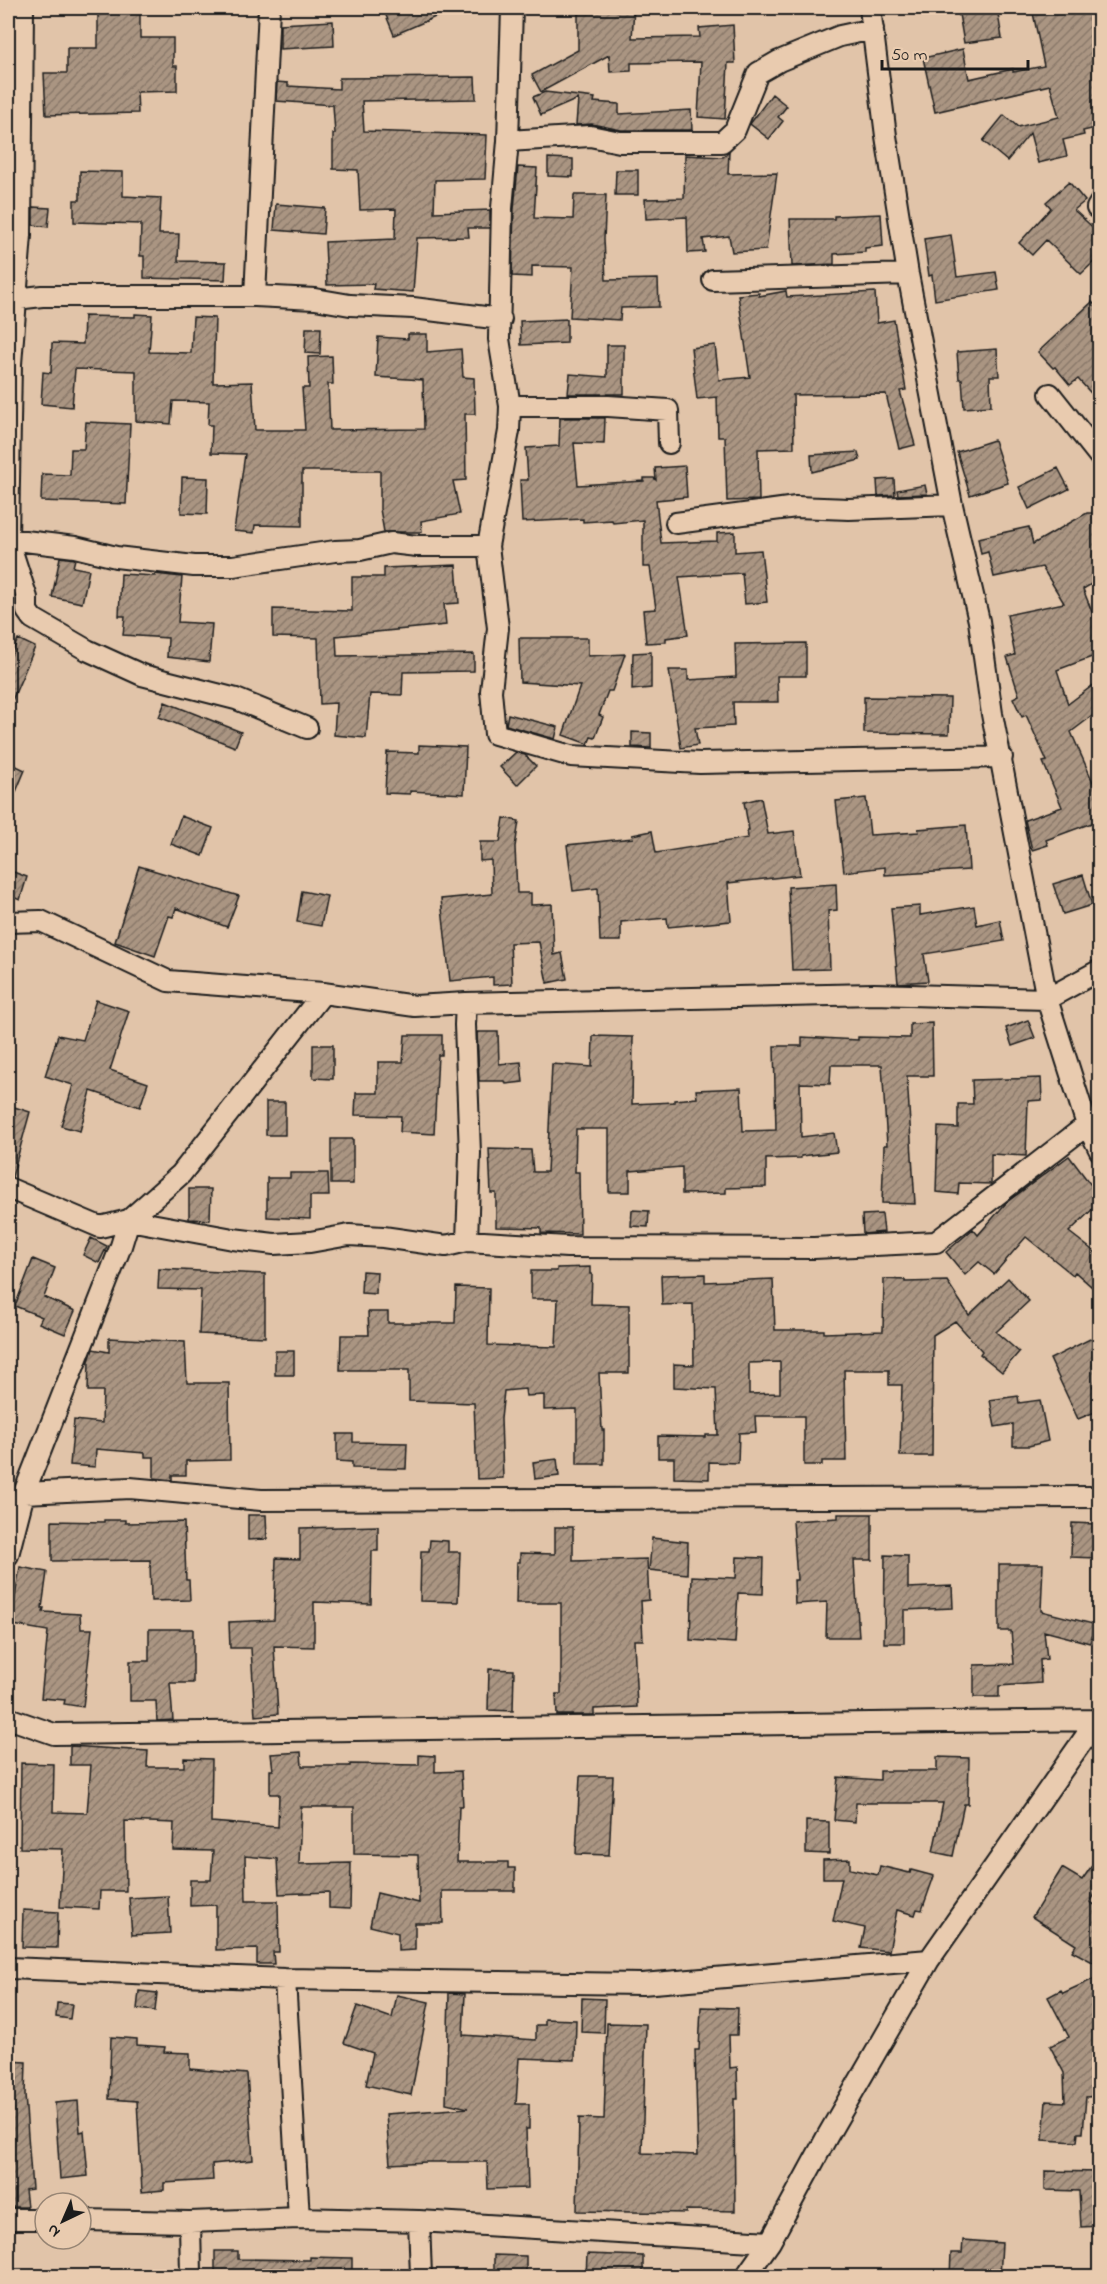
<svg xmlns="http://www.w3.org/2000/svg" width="1107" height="2284" font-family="'Indie Flower',sans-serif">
<defs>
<pattern id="building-hatch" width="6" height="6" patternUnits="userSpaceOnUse" patternTransform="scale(1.5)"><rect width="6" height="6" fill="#aa9582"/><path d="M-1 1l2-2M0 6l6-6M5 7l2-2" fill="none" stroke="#8a796a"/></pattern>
</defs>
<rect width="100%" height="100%" fill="#e1c4a9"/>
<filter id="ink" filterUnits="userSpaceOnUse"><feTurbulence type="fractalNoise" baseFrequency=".0167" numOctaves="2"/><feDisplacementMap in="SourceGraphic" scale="12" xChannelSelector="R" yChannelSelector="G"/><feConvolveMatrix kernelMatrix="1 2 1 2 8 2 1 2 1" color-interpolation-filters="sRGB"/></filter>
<g filter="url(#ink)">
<path fill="url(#building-hatch)" stroke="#1c1c1c" stroke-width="1.5" fill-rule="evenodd" d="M398 8H456L394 35 385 13Z
M578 8H634L632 38 700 37 699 28 733 25 735 63H728L725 119 698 117 701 62 631 63V71L610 72 609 55 541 92 532 75 578 50Z
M997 8 1002 38 964 43 959 14Z
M1032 8H1053L1054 14 1094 8 1100 33V127L1083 131 1084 135 1063 140 1067 156 1038 163 1030 133 1007 161 983 141 1004 115 1018 127 1059 117 1050 85 935 112 923 58 963 49 969 79 1013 69V72L1044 66Z
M98 10 140 11V38H173V66H177V91L137 92 138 113 46 115 44 73H67V48H98Z
M333 21 334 46 280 49V24Z
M475 77 476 99 362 101 364 131 487 135 485 179 435 180 434 212 490 210V228H468L469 237 417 238 413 292 373 289 374 284 327 285 325 242 395 239 396 209 360 210 358 170 333 169V134H335L333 105 276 101 277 82 288 83V86L339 89V78Z
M545 92 595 98 594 102 619 104V114L691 110 692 130H621L592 124 576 125 578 99 541 115 533 97Z
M772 94 787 106 778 117 783 121 769 139 750 124Z
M729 152 728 174 777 173 766 250 732 252 729 236 703 239 705 252 688 253 687 217 646 219 645 199 684 198 685 155 723 157Z
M548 158 573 159V177L548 176Z
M518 167 537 168 534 218 573 219 574 195H606L604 239 606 280 658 279 659 307 621 308 620 320 570 317 573 267 532 266V277L512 276 514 209Z
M616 170H638V195H615Z
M80 171 123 172V196L161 198 159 234H179L178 261 226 262 225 280 144 278V256H140L141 224 74 222V200H80Z
M1069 182 1085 201 1074 210 1100 234V256L1081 274 1046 240 1032 255 1019 243 1051 208 1046 202Z
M276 204 325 208 323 234 274 230Z
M33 207 50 208 48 227 33 225Z
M881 214 883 246 865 248V252L834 254V264L792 266 790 219H834V216Z
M951 235 957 277 996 272 999 290 935 300 932 275 929 276 924 239Z
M786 291 787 297 875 292 877 323 894 320 906 390 900 391 915 445 899 449 886 394 793 395 794 448 758 449 759 500 727 501 725 437H718L717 397 697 399 691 348 715 345 719 380 750 377 738 295 759 293V296Z
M1092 302 1100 310V403L1078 379 1070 385 1055 367 1053 368 1038 352Z
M135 314 152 315 149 352 191 353 193 317 215 318 213 383 252 382 255 430H305L302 388H309L308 357 332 356 333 384H328L330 430 424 429 423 380 376 377 378 337 408 339V334H427V352L461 349 463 377 474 378 475 414H465L466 480 453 481 460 514 421 521 422 532H384L380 509V471H302V526L255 525 254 533 234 531 245 454 211 453 212 425H208L209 402 173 401 171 424 136 421V371L75 369 72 407 41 404 43 372 51 373 52 343 83 344 84 316 135 317Z
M567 319V343L521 345 520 321Z
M306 328H321L320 354 305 353Z
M607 345H624V394H568L570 374 607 377Z
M997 349 999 376H990L991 406 964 408 962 379H959L957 352Z
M560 418H605L604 444 574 443 578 485 644 481V478H654L656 480 655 468 685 466 687 497 656 500 661 543 717 541V533L735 532V552L761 550 767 602 745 604 742 573 679 577 688 635 666 638V642L646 643 643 610 656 609 650 567H643V520L613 523 612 520 583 522V519L522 522 520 480H528L526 448 559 446Z
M86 422 130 424 126 504 41 501 42 474 70 475 71 449H84Z
M994 440 1008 483 970 495 957 452Z
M858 452 860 460 812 472 811 455Z
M1058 468 1069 489 1029 509 1019 487Z
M182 477 208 478 207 514 181 513Z
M894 479 895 495 878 496 877 480Z
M925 485 927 494 898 495 897 490Z
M1087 513H1094L1100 523V579L1083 589 1100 632V654L1057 670 1068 704 1100 680V710L1071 732 1100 798V820L1046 840 1048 845 1032 850 1025 820 1062 807 1043 762 1047 761 1026 715 1022 717 1013 698 1019 695 1007 657 1015 655 1007 615 1064 603 1042 567 994 577 988 552 981 554 978 538 1029 527 1033 544Z
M60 557 75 559 73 567 89 570 82 603 52 597Z
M456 565 459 603 444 604 446 625 336 636 337 656 474 654V671L403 672 402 695 370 694 366 738 334 735 336 703 320 704 318 638 273 637V609L352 611V577H384V568Z
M121 574 155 576V574L182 577 178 622 212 624 209 662 167 657 168 638 123 635 125 616H119Z
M519 638H588V656L625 654 612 691H608L599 715 603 717 595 738 591 737 588 744 563 735 580 686 520 682Z
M18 639 35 647 8 710V662Z
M806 643V676H777L778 702H733L734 726 695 728 698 745 681 748 669 670H688V680L736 677 735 644Z
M651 652V688L632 690 633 653Z
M864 697 950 698 949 734 864 733Z
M165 702 241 732 235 747 159 717Z
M508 714 558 727 555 739 506 725Z
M632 732 651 733V748L632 747Z
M419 745 466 747 464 794 410 791V794L385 793 387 752 419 753Z
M516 752 525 755 536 766 517 785 500 767Z
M8 762 25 770 8 811Z
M761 798 768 834 794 831 800 875 728 883 731 921 668 927 667 918 621 922V941H600L598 888 573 891 567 845 633 838 632 835 652 831 656 853 748 838 747 830H749L744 802Z
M866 798 870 835 919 832 918 829 966 825 969 870 885 875V867L844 872 836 801Z
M181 816 213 828 203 856 171 844Z
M504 818 519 821 515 847 517 893H531V905L552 904 554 955 562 953 567 979 547 983 539 942 510 943 512 984 493 985V977L450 981 441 899 492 894 491 860 480 861V842H500Z
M139 866 239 896 227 927 176 908 173 917 169 916 155 956 115 942Z
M8 870 27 877 20 900 8 895Z
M1083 875 1092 905 1063 914 1053 884Z
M836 884 837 910 828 911 830 969 792 970 788 887Z
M302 891 327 896 321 926 297 922Z
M920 906V915L974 906 977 925 1000 920 1004 941 924 954 928 981 898 983 891 908Z
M96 1000 129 1011 110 1070 148 1083 140 1107 91 1091 80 1131 61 1126 73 1085 45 1076 58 1035 83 1040Z
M1028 1020 1035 1038 1012 1046 1006 1028Z
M932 1023 933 1076H907L915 1204 882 1203 884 1145H887L882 1065H831L830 1084 800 1083 801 1137 834 1133 837 1152 801 1156V1158L766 1159V1187L726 1188V1193L682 1194V1167L630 1171V1192H609V1129H576L575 1172H579L580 1234 541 1233V1228L496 1227V1193H491L489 1149 531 1150 533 1172H547L552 1064 592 1067 593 1036 633 1037 632 1104 674 1102V1100L697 1098 696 1090 741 1088 743 1131 776 1130 774 1046H802V1037L858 1040V1037L910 1038V1024Z
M477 1032H498L499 1064 521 1062 523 1082 506 1084 505 1081H479Z
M405 1035H442V1055H438L434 1134 400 1132 401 1116 355 1115 356 1093H378V1062H403Z
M313 1045H333V1079L313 1078Z
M1041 1078 1042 1100 1028 1101 1026 1156 991 1154V1184L959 1183 958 1194 936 1192 938 1127 958 1128V1104H973L972 1080Z
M266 1102H285V1135H266Z
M8 1105 30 1112 12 1177 8 1176Z
M331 1139H353V1184H331Z
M1069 1156 1100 1197V1202L1069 1232 1100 1256V1294L1075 1272 1073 1275 1026 1237 994 1274 979 1262 965 1275 946 1252 973 1229 978 1235 1007 1202Z
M290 1173H328L329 1196H310V1219L267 1217V1178H290Z
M189 1189H211L210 1220 189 1219Z
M632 1210 649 1211 648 1227 631 1226Z
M882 1214 884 1232 863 1234 862 1215Z
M91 1238 107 1246 99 1263 83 1255Z
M33 1259 55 1268 44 1297 75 1311 65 1334 39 1323 42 1317 15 1306Z
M590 1267V1274H592L591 1304 629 1305V1373H599L602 1430H604V1464H577V1409L544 1410V1395L526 1396 525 1389 504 1391 501 1419 503 1478 477 1479 474 1403 409 1401V1370H340L341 1335H369L368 1312H388V1323H455L456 1287 489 1288 488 1345 556 1347 558 1299H531V1271H557V1268Z
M159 1269 265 1274V1337L199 1334 201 1290 158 1289Z
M362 1271 377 1272 376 1294 361 1293Z
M705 1274V1282L773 1279 775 1330H824V1333L883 1331 884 1279 905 1280V1282L947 1281 969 1315 1008 1278 1029 1301 996 1332 1019 1352 1002 1372 980 1354 982 1351 955 1321 933 1335 932 1456H900L902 1385H889V1370H844L846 1461H822V1465H804V1416H755L756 1432 739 1433 738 1463 709 1462V1479L674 1478V1458H658V1436L706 1437V1435H718L716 1389 674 1387V1364L694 1365 693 1304 662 1305 661 1275ZM780 1362V1393L749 1394V1363Z
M1100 1334V1382L1093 1386 1100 1401V1410L1078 1419 1050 1359Z
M109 1338 185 1342 187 1383H229L230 1460 186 1461V1475H172V1480L154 1478V1457H145V1453L96 1449 95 1467 70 1465 74 1420 102 1423 103 1391H88L89 1361 93 1349 109 1352Z
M275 1351H294V1375H275Z
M1018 1396 1019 1403 1040 1400 1048 1441 1029 1446H1013V1424L995 1427 990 1400Z
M337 1434H353V1442L407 1443 406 1469 352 1468V1462L337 1461Z
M557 1459 559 1476 535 1479 533 1462Z
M838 1514H872V1560H854L859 1637H826L827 1602 795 1604 794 1580H797L793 1521 838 1518Z
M248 1515H266L267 1539 248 1540Z
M104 1520H125V1523L184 1522 186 1580H189L190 1600 151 1601 150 1560 52 1561V1521L104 1522Z
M1072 1523 1096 1524 1095 1558 1071 1557Z
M378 1526V1551H372L371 1604 314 1602V1647L274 1646 278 1714 255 1716 251 1648H230L229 1622 274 1620 276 1558 300 1559V1528Z
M555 1527H573V1561L647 1559 649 1600 641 1601 643 1640H634L637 1707 594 1709V1715H557L556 1694H561V1603H516L517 1562H520V1553L555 1554Z
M652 1538 688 1542 687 1574 649 1570Z
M430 1540 448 1541V1552H460L458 1602 420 1601 421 1551H429Z
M885 1555 908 1556V1588L952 1586 953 1608 904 1610V1643H884Z
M737 1557 764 1558 763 1594 738 1593 735 1643 690 1640 692 1576 736 1578Z
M999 1564H1043L1041 1611 1093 1624 1092 1634 1090 1643 1044 1631 1047 1659 1040 1660 1041 1683 999 1686V1697H974V1665L1014 1664 1011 1631H999Z
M20 1567 47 1572 42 1608H44L43 1612 80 1614 81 1629H92L83 1707 64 1704 65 1700 41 1698 48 1631 8 1624V1602L14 1603Z
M149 1629H193V1683H170L173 1720 157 1721 156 1701H130V1661H149Z
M489 1669 514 1670 513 1711 488 1710Z
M70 1746 148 1751 147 1767H184V1758L212 1759 211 1822 278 1827 279 1794H270V1770H273L271 1754 301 1752 302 1766H350V1764L419 1765V1755L435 1756V1772L461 1771 463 1806H459L457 1862H508V1868H515V1891H442L443 1923H415V1950L398 1951V1933L370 1926 377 1893 419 1903 418 1855 354 1854V1807H301L299 1864 351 1863 350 1909 329 1908V1892L279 1894 277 1859 245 1856 246 1901H278L279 1952H273L274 1964H257V1949L216 1950V1905L190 1906V1880H211L213 1851 173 1850 174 1823 125 1821 126 1891H100L99 1909 60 1907 63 1849 20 1848 21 1763 54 1764 53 1812 87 1813 91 1765H70Z
M937 1757 969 1758 968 1804H964L953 1856 933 1852 943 1803H856L855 1822 834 1820 838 1777 880 1780V1771H937Z
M580 1776H613L609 1855 576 1854Z
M806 1821 829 1822V1854L806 1853Z
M1100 1854V1887L1090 1902 1100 1908V1966L1072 1951 1076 1945 1032 1917 1062 1868 1082 1880Z
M850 1859V1869L878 1875 880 1866 910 1873 911 1870 934 1876 922 1910 917 1909 915 1915 897 1910 889 1951 861 1948 865 1928 833 1921 842 1878H823V1860Z
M168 1896 170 1933 132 1935 129 1898Z
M23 1910 58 1912 57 1948 22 1947Z
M1100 1976V2096L1086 2097 1083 2133H1078L1077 2142 1043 2140 1046 2101 1065 2102 1064 2073 1050 2046 1069 2037 1048 1997 1061 1990 1063 1993Z
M139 1991 157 1993 155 2011 137 2009Z
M449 1993 465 1994 463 2035 536 2040V2025H545V2019L576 2020 575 2060 519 2058 516 2104H529V2129H526L528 2188 488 2189 487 2162H427L390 2164 386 2114 468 2108 446 2103Z
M397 1995 429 2002 411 2095 366 2085 373 2053 344 2043 357 2006 392 2018Z
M582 1998 605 1999 604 2033 581 2032Z
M57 2003 72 2004 70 2019 56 2017Z
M701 2007 738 2008 737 2035H729L730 2068 737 2067 738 2099H734L735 2211 686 2210V2213L577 2211 579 2118 604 2119 607 2023 646 2024 642 2153 698 2155 695 2050H699Z
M111 2037 137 2039V2045L165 2047 164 2052 190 2053V2069L247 2074 253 2160 212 2164 213 2180 164 2183V2190L142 2192 137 2101 109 2099Z
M8 2061 26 2062 25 2095 32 2189 25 2190 27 2207H10L8 2189Z
M78 2101 80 2132 84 2131 88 2176 60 2179 55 2103Z
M1045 2171 1100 2172V2226L1081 2227 1079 2191 1045 2190Z
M963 2240 1002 2243 1000 2277H950L951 2253H962Z
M215 2251H238V2259L310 2260V2257L352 2258V2277H215Z
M587 2254 643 2256V2277H586Z
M494 2255 526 2256V2277H494Z"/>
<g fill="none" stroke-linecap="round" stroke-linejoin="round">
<g stroke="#1c1c1c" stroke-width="24">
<path id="street" d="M23 8 21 235 11 364 8 539 27 598V611L32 618 87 650 142 675 236 699 307 728
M512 8 508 141 502 208 499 339 510 406 509 431 488 546 498 628 491 691 495 734 571 756 700 763 1002 757
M870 8 886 136 908 274 952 505 979 621 992 714 1047 999 1087 1125 1100 1151
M508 141 590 136 620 142H722L735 130 758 73 779 61 840 36 873 29
M1097 208 1100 203
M713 280 908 274
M255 296 269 8
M16 299 42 296H255L315 299 350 305 413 308 501 319
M1050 394 1100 457
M510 406H608L668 410 669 443
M676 523 796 507 849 509 952 505
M8 539 75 547 116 557 194 566H233L335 551 360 550 391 543 417 546H488
M8 922 41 921 168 981 323 993 415 1006 466 1003 874 994 1047 999 1100 970
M466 1003 465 1025 470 1153 467 1241
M8 1188 100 1227 129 1220 181 1174 323 993
M24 1493 130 1488 261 1500 1100 1497
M8 1555 24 1493 121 1246 129 1220 233 1239 274 1244 310 1242 349 1235 383 1237 446 1246 467 1241 567 1247 814 1248 936 1242 1087 1125
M8 1718 54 1734 1097 1720
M8 1968 285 1979 642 1984 929 1960 1100 1716
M285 1979 299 2218
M8 2219H45
M81 2220 190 2222 299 2218 419 2221 770 2242
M419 2221 421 2276
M190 2222 191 2276
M746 2276 770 2242 828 2135 929 1960"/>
</g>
<use href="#street" stroke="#e9cbaf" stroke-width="20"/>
</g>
</g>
<rect width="1107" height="2284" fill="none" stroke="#e9cbaf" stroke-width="30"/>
<rect x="15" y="15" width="1077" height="2254" fill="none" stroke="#1c1c1c" stroke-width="2" filter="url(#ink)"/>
<g transform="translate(63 2221) rotate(224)"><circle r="28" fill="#e9cbaf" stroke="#978574" stroke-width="1.5"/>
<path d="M0-4.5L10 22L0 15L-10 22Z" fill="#1c1c1c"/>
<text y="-9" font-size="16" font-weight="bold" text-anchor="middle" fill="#1c1c1c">N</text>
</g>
<path d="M882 60v9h146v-9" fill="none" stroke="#1c1c1c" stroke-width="3"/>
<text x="891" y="60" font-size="18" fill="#1c1c1c" stroke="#e9cbaf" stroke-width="4.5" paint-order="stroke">50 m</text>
</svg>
